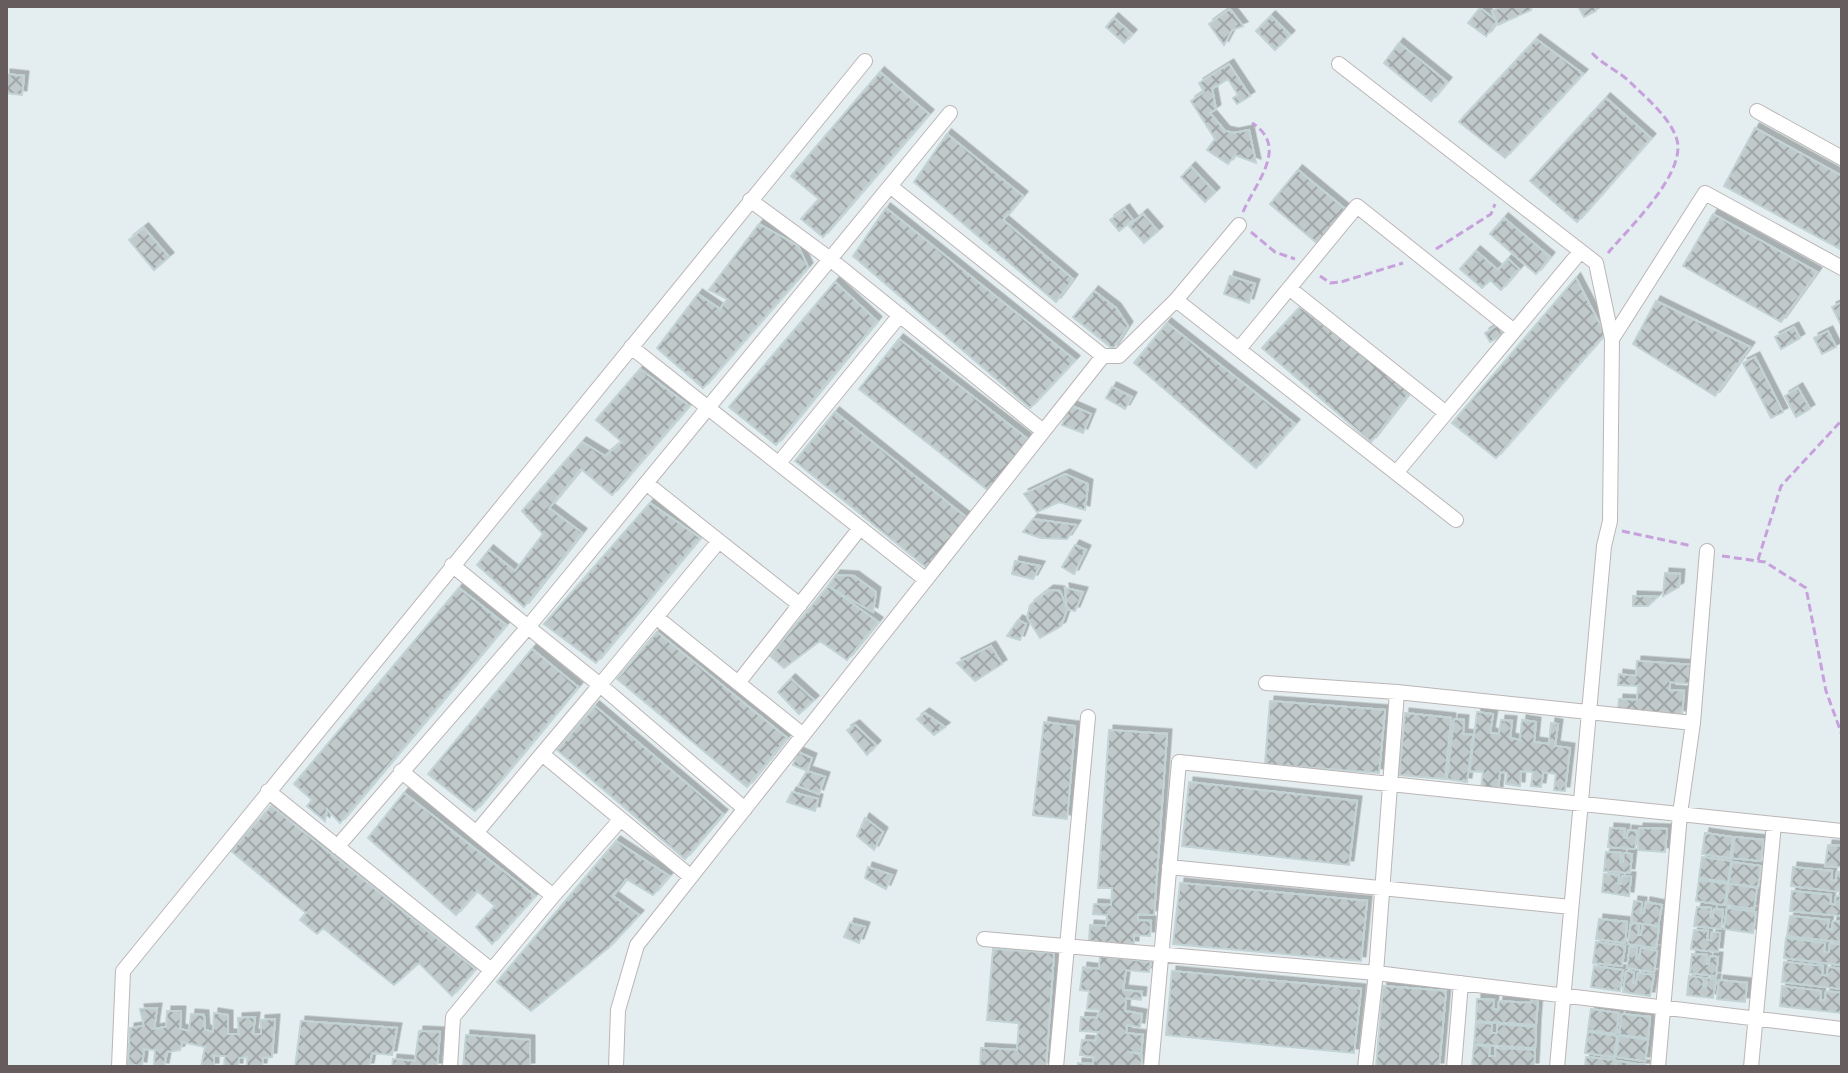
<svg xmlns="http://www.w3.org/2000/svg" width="1848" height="1073" font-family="Lato,sans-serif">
<defs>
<pattern id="building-cross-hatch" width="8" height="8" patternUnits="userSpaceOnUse" patternTransform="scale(2)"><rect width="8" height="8" fill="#c1cacb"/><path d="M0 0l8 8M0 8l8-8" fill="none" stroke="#a1a7a8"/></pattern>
<filter id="shadow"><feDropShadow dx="4.5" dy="-4.5" stdDeviation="0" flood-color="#0004"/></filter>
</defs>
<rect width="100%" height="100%" fill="#e4eef0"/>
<path fill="url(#building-cross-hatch)" stroke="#c2d3d5" stroke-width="2" filter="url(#shadow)" d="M1503 6H1529L1531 10 1498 25 1492 11Z
M1578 6H1594L1596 11 1584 17Z
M1480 8 1497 21 1486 36 1468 23Z
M1230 9 1243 26 1232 30 1224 45 1209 24Z
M1271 16 1290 35 1275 50 1256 31Z
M1114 18 1132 34 1124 43 1106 27Z
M1536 39 1583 74 1505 158 1459 122Z
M1399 43 1447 82 1431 101 1384 63Z
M1229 64 1250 96 1237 104 1233 98 1238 95 1228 79 1212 89 1216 109 1210 113 1225 131 1234 133 1249 130 1256 163 1235 155 1228 164 1207 150 1215 139 1191 101 1204 92 1199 83Z
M880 72 929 114 823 237 801 219 819 199 791 176Z
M6 74 24 76 22 95 6 93Z
M1606 98 1651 138 1577 222 1530 181Z
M1755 128 1842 176V250L1724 186Z
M947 134 1023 196 1003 220 1073 279 1056 302 914 182Z
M1191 167 1215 192 1205 202 1181 177Z
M1298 170 1345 209 1317 243 1270 204Z
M886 208 1075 360 1030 408 853 256Z
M1125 209 1133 220 1119 231 1110 220Z
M1143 214 1158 231 1144 243 1129 226Z
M1713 214 1817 272 1781 322 1683 266Z
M1504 218 1550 257 1536 274 1490 234Z
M759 224 798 246 808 267 703 388 657 348 698 294 720 309 727 299 709 290Z
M144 228 169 257 154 270 129 240Z
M1476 251 1498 270 1508 259 1519 269 1501 290 1490 280 1482 288 1460 269Z
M1230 276 1255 284 1249 303 1224 294Z
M1576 278 1605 334 1496 458 1452 423Z
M835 282 877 321 776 445 729 407Z
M1094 291 1116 308 1128 326 1113 349 1073 317Z
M1656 301 1750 347 1715 396 1633 344Z
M1842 302V327L1832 307Z
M1300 307 1410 392 1371 442 1262 348Z
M1167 323 1295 424 1256 468 1134 363Z
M1498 325 1503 335 1490 342 1485 333Z
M1794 327 1800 338 1781 349 1775 337Z
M1828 331 1836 347 1822 354 1814 338Z
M899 339 1029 440 989 491 859 389Z
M1755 357 1783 412 1771 418 1743 363Z
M640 369 689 406 612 495 581 469 549 508 582 533 524 607 477 565 489 550 515 571 543 534 522 511 582 442 605 456 622 442 596 420Z
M1112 387 1132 397 1125 409 1106 398Z
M1798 388 1810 409 1796 417 1785 396Z
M1070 405 1091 414 1083 433 1062 425Z
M835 412 967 518 927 568 795 461Z
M1065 474 1088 484 1085 510 1059 502 1037 512 1024 494Z
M650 503 700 538 596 663 544 624Z
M1033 519 1076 525 1067 539 1041 538 1023 532Z
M1075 545 1086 550 1074 574 1062 567Z
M1015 561 1040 566 1033 579 1012 574Z
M1665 573 1680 574 1679 587 1663 596Z
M836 575 854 576 876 592 873 612 828 586Z
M828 586 878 622 847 660 820 641 784 668 770 656Z
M459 588 506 625 340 823 327 809 325 821 307 806 312 800 294 784Z
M1065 588 1083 592 1075 611 1067 609Z
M1049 590 1060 591 1067 609 1061 626 1040 638 1027 617 1030 605Z
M1633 596 1657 597 1648 606H1633Z
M1018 620 1026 624 1020 640 1007 636Z
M657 632 787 738 747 787 617 679Z
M991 646 1002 664 975 681 957 663Z
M532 649 578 687 475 811 428 774Z
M1637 661 1694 665 1693 684 1670 682V690L1684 691 1682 715 1618 710 1619 699 1637 700 1638 686 1618 685 1619 674 1636 676Z
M791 679 814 700 799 714 778 692Z
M1270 701 1385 710 1379 773 1265 764Z
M595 706 723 814 685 859 557 750Z
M1477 712 1493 714 1490 733 1499 734 1501 720 1512 721 1510 738 1520 740 1522 720 1536 722 1534 742 1549 744 1551 723 1558 724 1555 746 1570 748 1565 791 1554 790 1556 774 1543 772 1541 787 1531 786 1533 772 1521 771 1520 786 1506 784 1507 773 1500 772 1498 791 1481 789 1483 772 1470 771Z
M925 713 945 727 934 735 917 719Z
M1405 713 1451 718 1445 779 1399 775Z
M1454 719 1464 720 1463 734 1473 735 1467 782 1447 779Z
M1044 722 1075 726 1067 819 1033 815Z
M855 725 876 745 867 755 847 730Z
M1109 730 1167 734 1154 915 1138 914V920L1151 921 1150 936 1134 935V945L1089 941 1090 925 1106 926 1107 915 1093 914 1094 904 1111 905 1112 888H1098Z
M798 752 812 758 807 771 793 765Z
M807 771 825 777 819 794 798 786Z
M1189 782 1357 801 1349 865 1182 846Z
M792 792 818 799 815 811 787 802Z
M404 793 535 896 492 944 476 927 495 906 477 891 456 915 368 838Z
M271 806 475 969 452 996 419 963 394 985 323 928 317 934 300 920 306 913 231 851Z
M865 818 883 832 874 850 857 836Z
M1610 828 1625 829 1624 838H1627L1628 830 1637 831 1635 849 1608 847Z
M1639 828 1667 829 1665 852 1638 850Z
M1705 833 1733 837 1730 858 1702 854Z
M1735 837 1763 840 1761 861 1732 858Z
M616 841 669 876 653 895 626 879 613 896 639 915 608 948 531 1011 497 982Z
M1828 845 1842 846V867L1825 866Z
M1606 852 1621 853 1620 862H1623L1624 853 1632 854 1630 873 1604 871Z
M1702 857 1731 861 1728 882 1699 878Z
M1732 862 1761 866 1758 887 1729 883Z
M868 867 892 875 886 889 865 878Z
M1793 867 1832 871 1831 880 1836 881 1837 872H1842V892L1791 886Z
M1604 874 1619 875 1618 884H1621L1622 876 1631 877 1629 896 1602 892Z
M1699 880 1728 884 1724 905 1696 901Z
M1180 883 1367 901 1361 961 1173 944Z
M1729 884 1757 888 1754 909 1726 905Z
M1792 891 1831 895 1830 904 1835 905 1836 896 1842 897V916L1790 911Z
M1634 901 1642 902 1641 913H1644L1646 902 1662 905 1658 926 1631 922Z
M1697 907 1711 908 1710 917H1713L1714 909 1723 910 1721 929 1694 926Z
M1727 908 1756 912 1753 933 1724 929Z
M1790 916 1829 920 1827 929 1832 930 1833 921 1842 922V942L1787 936Z
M1599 919 1627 922 1625 943 1596 939Z
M850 923 865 927 859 943 844 937Z
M1631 923 1639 924 1638 935H1641L1643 924 1659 927 1656 948 1628 944Z
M1694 930 1708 931 1707 940 1711 941 1712 932 1720 933 1718 952 1691 949Z
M1786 938 1825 943 1824 952H1829L1830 943 1842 945V965L1784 958Z
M1596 942 1625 946 1622 966 1593 963Z
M1630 946 1637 948 1636 958 1639 959 1641 948 1657 951 1654 972 1627 968Z
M993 949 1054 953 1046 1067H980L981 1048 1017 1050 1019 1023 987 1020Z
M1692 954 1707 955 1706 964H1709L1710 956 1718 957 1716 976 1690 973Z
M1100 956 1151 962 1149 972 1126 970 1123 990 1142 992 1141 1000 1126 998 1125 1011 1142 1014 1140 1027 1127 1025 1126 1033 1143 1035 1141 1053 1129 1052 1142 1055 1141 1067H1078V1063L1093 1064 1094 1057 1080 1055 1082 1040 1095 1041 1098 1032 1080 1031 1081 1017 1097 1018 1100 1010 1087 1009 1089 991 1080 990 1083 967 1099 969Z
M1784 962 1823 966 1822 975 1827 976 1828 967 1842 969V989L1782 982Z
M1594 966 1623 970 1620 991 1591 987Z
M1172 971 1361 989 1354 1053 1166 1035Z
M1626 971 1634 972 1633 983 1636 984 1638 973 1654 975 1650 996 1623 992Z
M1689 976 1704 978 1703 987H1706L1707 978 1716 979 1713 998 1687 995Z
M1719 980 1747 983 1745 1002 1717 999Z
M1383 986 1446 991 1439 1067H1376Z
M1782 986 1821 991 1820 1000H1825L1826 991 1842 993 1841 1013 1780 1006Z
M1477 999 1494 1000 1493 1009 1498 1010 1499 1001 1531 1003 1532 999H1538L1536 1025 1476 1021Z
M157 1008 154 1029 166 1027 167 1011H181L180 1029 189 1031 191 1014 204 1015 205 1030 213 1032 214 1013 228 1015V1034H239L238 1018 255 1017 253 1034H261V1020L275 1019 272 1057 263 1058 262 1067H247V1057L239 1058 238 1067H224L225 1056H214V1067H201L205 1047 182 1042 180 1050 167 1052 164 1067 154 1065 155 1050 144 1049 142 1066 128 1064 130 1028 144 1026 140 1009Z
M1591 1009 1619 1013 1616 1034 1588 1030Z
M1622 1014 1650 1017 1648 1038 1619 1035Z
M301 1021 397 1028 392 1055 372 1053 369 1067H295Z
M1476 1022 1492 1024 1491 1033H1497V1024L1536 1027 1535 1048 1474 1044Z
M419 1031 440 1032 437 1067H392L393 1059 415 1061Z
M1588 1032 1617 1036 1614 1057 1585 1053Z
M466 1035 530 1040V1067H463Z
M1619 1036 1648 1040 1645 1061 1616 1057Z
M1474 1045 1490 1047 1489 1056H1495V1048L1535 1050 1534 1067H1472Z
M1586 1057 1615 1060 1614 1067H1585Z
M1617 1061 1645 1065V1067H1616Z"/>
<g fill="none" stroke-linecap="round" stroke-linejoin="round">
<g stroke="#bcb5b5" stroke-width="16">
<path id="street" d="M1339 64 1596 263 1612 339 1610 521 1604 546 1557 1067
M1757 111 1842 158
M890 186 1103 356H1119L1176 300 1239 225
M750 200 830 259 1043 431
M1289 288 1446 413 1396 473
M1176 300 1456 520
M1612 339 1705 193 1842 268
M631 347 926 580
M1239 349 1357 206 1514 331
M1446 413 1580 252
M779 463 900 315
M719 541 800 605
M452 565 528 627 950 113
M656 617 803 735
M738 683 860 528
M1266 683 1397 692 1693 723
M401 771 553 896 621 819
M268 791 490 969
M476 833 542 754
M337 847 528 627 600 685 719 541 646 483
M1169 867 1571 907
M691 877 542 754 600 685 745 809
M984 939 1376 973 1397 692
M119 1067 123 971 865 61
M450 1067 453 1017 553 896
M616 1067 618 1010 637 945 1103 356
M1056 1067 1088 717
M1151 1067 1179 762 1842 831
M1365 1067 1376 973 1842 1029
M1454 1067 1461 983
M1658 1067 1680 814 1693 723 1707 551
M1751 1067 1774 824"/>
</g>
<path stroke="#c7a1dc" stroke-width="3" stroke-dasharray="8 4" stroke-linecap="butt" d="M1592 53C1603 65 1619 71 1631 83 1647 99 1670 117 1677 140 1686 174 1628 229 1608 253
M1243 212C1255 183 1290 147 1252 123
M1251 232 1275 252 1295 259
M1436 249 1491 214 1495 204
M1320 276 1330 283 1341 282 1403 263
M1622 531 1692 546
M1722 556 1765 562 1806 588 1826 691 1842 735
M1758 560 1781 486 1842 420"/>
<use href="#street" stroke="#fff" stroke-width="14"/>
</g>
<rect width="1848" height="1073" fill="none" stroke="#665c5d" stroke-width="16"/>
</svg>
